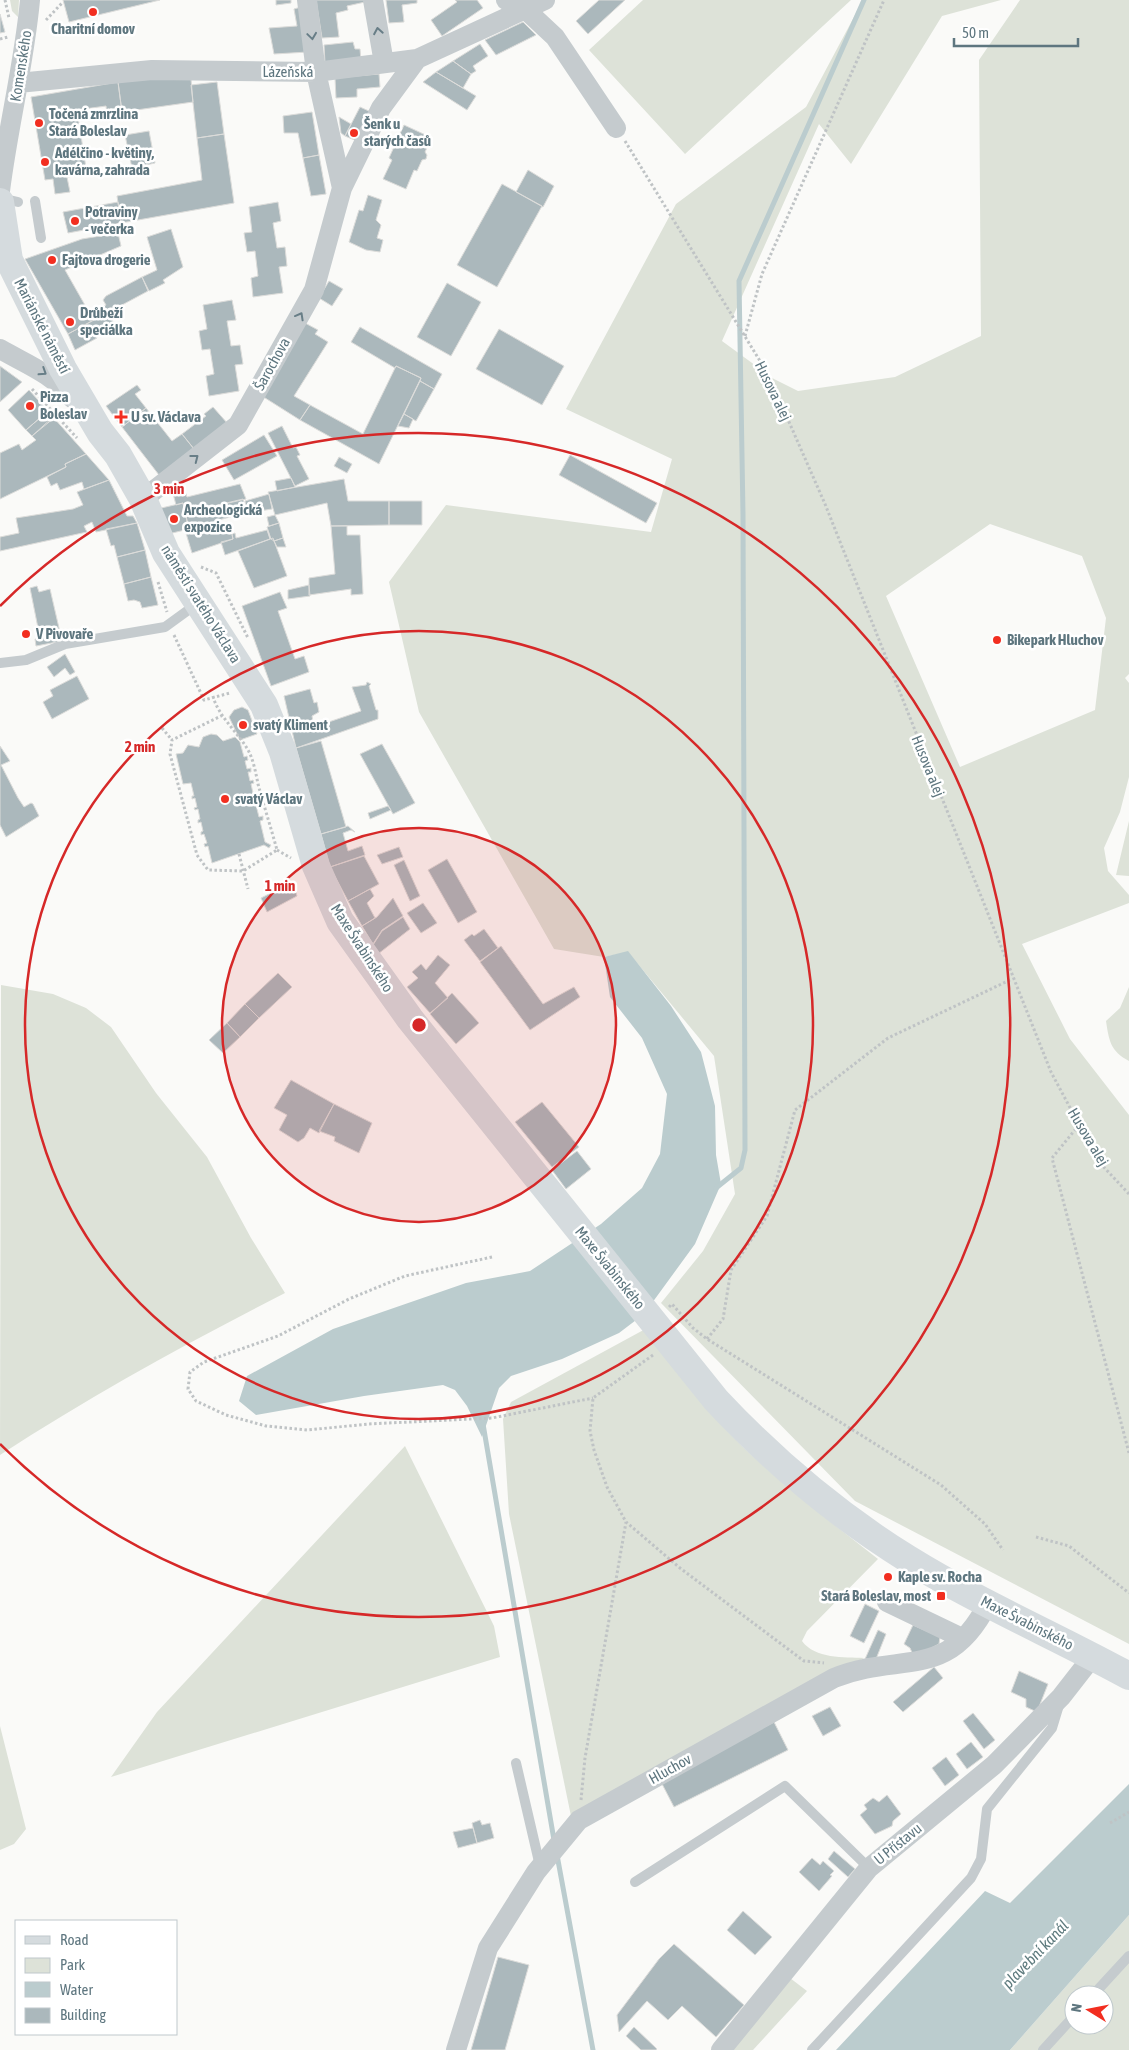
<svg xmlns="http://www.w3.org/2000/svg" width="1129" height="2050" font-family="'Asap Condensed',sans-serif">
<rect width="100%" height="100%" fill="#fafaf8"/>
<path fill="#dde2d8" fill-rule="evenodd" d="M10 0H19L18 17 12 11Z
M643 0H851L685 154 589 50Z
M863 0H1001L942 16 851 164 819 124 722 341 774 379 798 391 895 377 981 336 979 60 1020 0H1129V674L1125 678 1129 683V777L1120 812 1104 848 1108 871 1129 895V903L1022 944 1070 1039 1129 1115V1644L855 1501 661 1303 703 1251 735 1194 714 1056 628 952 604 957 554 949 419 712 389 582 446 505 651 532 672 459 566 409 676 204 806 107ZM990 524 1082 556 1106 618 1095 710 960 767 886 596Z
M1129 821V876L1116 875Z
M1 985 53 994 86 1008 111 1027 156 1093 207 1157 251 1238 285 1293C187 1343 92 1395 0 1455Z
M1129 987V1061C1110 1051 1109 1040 1106 1021L1120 1008Z
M649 1327C678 1368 707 1412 743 1447 785 1487 832 1523 878 1559L807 1631 802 1641C815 1659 844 1657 864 1658L572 1821 509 1514 503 1419 511 1402Z
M405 1446 494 1626 500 1657 111 1777 157 1712Z
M0 1726 26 1829 14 1844 0 1850Z
M1129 1915V2050H1010ZM1074 1995H1104V2025H1074Z
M790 1978 807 1991 753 2050H729Z"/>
<path fill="#bbccce" d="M628 951 671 1006 701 1052 715 1106 716 1155 721 1184 695 1244 644 1314 619 1333 562 1359 511 1376 499 1388 482 1437 467 1406 455 1390 443 1385 364 1396 256 1415 239 1401 247 1376 333 1329 466 1283 530 1271 601 1224 642 1188 660 1154 667 1094 642 1038 610 997 604 957Z
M1129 1784V1915L1010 2050H836L985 1891 1010 1903Z"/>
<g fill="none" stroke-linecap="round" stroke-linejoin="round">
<path stroke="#bbccce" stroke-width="5" d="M716 1188 741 1168 745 1150 743 514 739 281 864 0
M483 1424 554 1840
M557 1855 593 2050"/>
</g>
<path fill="#abb8bc" stroke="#dcdcda" d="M63 0H160L69 22Z
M276 0H291V3L276 5Z
M316 0H365V2L347 6 348 10 336 13 339 37 322 38Z
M386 0H417V3L402 5 404 22 389 23Z
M455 0H477L483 8 442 36 431 20 457 2Z
M599 0H625L588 34 576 21Z
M301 7 308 52 274 54 269 28 297 26 294 9Z
M0 14 5 32 0 33Z
M523 22 536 35 496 55 485 40Z
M353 42 355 49H360L361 61 325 63 324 45Z
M480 44 488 56 473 66 476 71 471 74 453 61Z
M453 61 471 74 463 88 436 72Z
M436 72 476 96 467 110 423 82Z
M379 74 380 87 357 89V97L336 98 335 78Z
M153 77 191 79 193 102 122 112 118 82Z
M118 82 122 112 107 114 106 106 77 110 86 168H89L90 175 67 177 70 192 55 194 53 179 45 180 31 97Z
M217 82 224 134 197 138 191 85Z
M360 107 371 112 357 141 345 136Z
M312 112 319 155 303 158 298 133H284L283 116Z
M339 117 351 124 345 136 341 133Z
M404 125 430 137 431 139 425 152 427 155 426 159 422 160 417 171 414 170 406 189 383 179 392 160 389 158Z
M149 131 155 163 132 168 125 135Z
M224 134 234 203 121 223 117 196 202 180 197 138Z
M319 155 326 194 311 196 303 158Z
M528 170 554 186 543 207 516 192Z
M502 184 542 206 497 287 457 265Z
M368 195 382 200 376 220 381 225 377 238 383 240 380 252 366 250 349 242 359 210 363 211Z
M118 202 121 223 68 233 63 212Z
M278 202 281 221 273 223 277 248 285 247 287 266 279 267 283 293 253 297 251 278 258 276 255 251 247 252 244 233 252 232 249 207Z
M171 229 183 267 163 280 165 283 149 291 142 277 157 270 147 237Z
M118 233 121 246 65 270 90 314 106 305 103 300 106 296 142 277 148 291 68 334 25 259 82 239Z
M329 281 343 289 332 306 319 298Z
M447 283 481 302 451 356 417 337Z
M232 300 236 320 227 321 231 346 240 345 243 364 235 365 239 391 209 396 206 376 214 374 210 349 202 350 199 331 207 329 203 305Z
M108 312 114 324 96 334 97 338 75 350 68 334Z
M305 323 318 330 315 334 328 342 294 396 310 405 300 420 262 396Z
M360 327 442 374 434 389 420 381 421 378 396 366 395 368 351 342Z
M499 329 564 366 542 405 476 369Z
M0 366 22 382 0 402Z
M396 366 421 378 379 464 300 420 310 405 363 434Z
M420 381 434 389 416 421 404 414Z
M137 385 141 390 135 394 146 408 122 427 106 406Z
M29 390 48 411 26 430 8 410Z
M213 407 228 424 194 449 182 434 206 416 204 414Z
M146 408 172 441 182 434 194 449 159 475 122 427Z
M48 411 54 418 32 436 26 430Z
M404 414 413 419 409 428 398 426Z
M53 417 86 454 65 464 66 467 0 499V453L19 444 22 450 36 440 32 436Z
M282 426 293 448 296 447 300 455 297 456 309 479 295 486 268 433Z
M264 435 277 456 234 480 222 460Z
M86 454 109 480 84 489 82 482 60 490 57 483 51 486 47 477 66 467 65 464Z
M570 455 657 503 646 523 559 475Z
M339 457 352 464 347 473 334 466Z
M291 478 295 487 277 491 275 481Z
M344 479 348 501H389V525L331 526 327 503 275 515 268 492Z
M109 480 127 516H133L137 523 96 532 92 522 84 526 87 532 0 551V537L19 533 16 518 73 509 83 505 77 492Z
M182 482 187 497 240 484 246 499 185 513 183 503 176 505 171 486Z
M269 494 272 509 247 513 245 501Z
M243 499 247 513 214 521 217 529 230 526 233 539 192 553 185 530 189 529 185 513Z
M389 501H422V525H389Z
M183 503 189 529 164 535 157 509Z
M275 515 279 523 269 526 267 517Z
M137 523 145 550 117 557 114 545 111 546 106 529Z
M279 523 283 538 274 541 271 539 267 527Z
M331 526H347V535H360L363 594 351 595V589L309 595V578L335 574Z
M267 530 270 539 225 555 221 542 233 539 232 534 235 533 236 538Z
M273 538 287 576 254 588 238 551Z
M283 538 286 547H277L274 541Z
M145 550 151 577 124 584 117 557Z
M151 577 158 605 142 608 140 602 134 600 128 601 124 584Z
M309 585 310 596 288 599V590Z
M37 586 39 592 50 589 62 641 36 646 35 639 40 638 30 588Z
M280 592 287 608 278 611 295 659 304 656 309 672 271 686 242 606Z
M65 654 75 672 70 675 65 668 54 677 47 667Z
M77 676 89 699 52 719 43 702 53 696 50 690Z
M367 682 371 684 369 686 376 710H378V719L296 748 284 696 310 689 314 703 317 702 319 712 312 716 314 727 361 711 352 687 366 685Z
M242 707 248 710 257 734 240 740 229 717 234 710Z
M211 734 217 735 223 741 235 737 240 742 244 757 247 756 248 760 245 761 247 769 251 768V772H248L250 781 253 780 254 783 251 784 253 793 256 792 257 795 254 796 256 805 259 804 260 808 257 809 259 817 263 816V820L260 821 265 842 271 845 269 848 264 845 212 863 208 846 205 847 204 844 207 843 204 834 201 835V832L203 831 201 822 198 823V820L200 819 198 809 195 810 194 808 197 807 195 798 192 799V796H194L191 783 183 784 176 754 183 753 188 745 199 747 203 737Z
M321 741 346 827 321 834 296 748Z
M382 744 415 803 393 814 360 754Z
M0 746 10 761 1 765 18 798 24 807 31 803 33 804 39 816 6 837 0 825Z
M388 806 391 810 370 819 368 813Z
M348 826 355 832 351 830 343 833 348 851 362 846 365 855 330 867 321 834Z
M399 847 403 857 382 864 377 855Z
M364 856 379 884 348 901 330 867Z
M447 859 477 912 458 923 428 870Z
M404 860 420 896 410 901 394 865Z
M293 882 297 896 267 912 261 898Z
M370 889 374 896 367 903 375 918 362 926 348 901Z
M393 898 403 916 382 930 373 944 362 926 377 917Z
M423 903 437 923 421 933 407 913Z
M403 917 410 929 378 954 373 945 382 931Z
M484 929 498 948 480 961 464 940 472 934 474 936Z
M501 946 543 1004 574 987 580 997 530 1030 480 962Z
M438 955 450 965 435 983 448 998 430 1013 407 987 418 978 412 972 421 964 426 970Z
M278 973 292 987 259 1018 245 1004Z
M452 993 479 1023 456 1044 430 1014Z
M245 1004 259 1018 240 1037 227 1023Z
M227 1023 240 1037 223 1053 209 1040Z
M291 1080 334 1104 319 1133 310 1128 304 1138 298 1142 279 1130 287 1115 274 1108Z
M542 1102 579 1147 552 1167 515 1122Z
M334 1104 372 1123 359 1153 334 1141 335 1137 319 1131Z
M577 1151 591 1169 566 1189 552 1170Z
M865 1604 879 1611 864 1643 850 1636Z
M913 1625 940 1637 939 1644 914 1657 910 1648 904 1644Z
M878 1630 886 1634 876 1659H865Z
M934 1667 943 1678 903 1712 893 1702Z
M1019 1671 1048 1684 1037 1712 1026 1707V1699L1011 1692Z
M830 1707 841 1726 823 1736 812 1716Z
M973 1713 995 1740 984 1749 963 1721Z
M774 1722 788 1750 674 1807 660 1780Z
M971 1742 983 1757 967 1769 956 1754Z
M946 1757 959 1775 945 1786 932 1768Z
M887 1795 901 1814 893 1821 892 1826 875 1834 860 1815 867 1809 864 1805 873 1798 879 1802Z
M480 1820 482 1825 490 1823 494 1838 477 1843 472 1823Z
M473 1828 477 1843 458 1848 453 1832Z
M834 1851 855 1869 848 1877 828 1859Z
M812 1858 820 1865 823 1861 834 1871 830 1875 832 1876 819 1891 799 1872Z
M743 1911 772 1937 755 1955 727 1930Z
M674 1944 744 2005 716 2037 682 2006 668 2020 647 2001 619 2032 617 2015 659 1959Z
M498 1957 529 1965 505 2050H471Z
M634 2027 657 2049 656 2050H641L626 2036Z"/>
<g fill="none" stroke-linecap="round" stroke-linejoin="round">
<path stroke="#bfc3c5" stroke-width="3" stroke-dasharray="2.5 2.5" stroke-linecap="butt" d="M5 0 9 18
M46 20 63 2
M0 39 8 37
M625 141 768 374 825 504 1051 1072 1099 1162 1129 1194
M745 336 762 274 884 0
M32 389 77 438
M201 567 216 573 248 638
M158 582 167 612
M174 635 204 700 230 693
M213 696C218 717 242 736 250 754 254 763 256 774 258 784 264 806 271 828 277 850L243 871 208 870 197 855 170 754 172 740 223 715
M162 728 172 740
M277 850 291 858
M239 854 248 889
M1079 1125 1052 1158 1129 1453
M492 1257 405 1276 349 1299 278 1336 204 1362 190 1372 188 1389 196 1401 226 1415 266 1426 308 1430 368 1424 492 1418 593 1398
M669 1307 672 1304 693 1328 707 1339 941 1485 985 1524 1003 1550
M707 1339 723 1319 731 1270 767 1216 795 1110 888 1038 1012 979
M653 1355 593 1398 590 1431 594 1450 607 1487 626 1522 680 1568 804 1661 824 1663
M1036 1537 1069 1546 1129 1593
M581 1800 585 1758 626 1522
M1110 1823 1129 1812"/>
<path stroke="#c5cbce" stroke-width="10" d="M1 198 18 202
M35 201 41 238
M0 663 26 660 65 644 165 627 198 603
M516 1763 540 1866
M635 1882 785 1786 869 1868
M1093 1995 1129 1956
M812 2050 971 1878 981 1859 987 1809 1052 1728 1059 1705
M1043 2050 1074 2016"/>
<path stroke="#c5cbce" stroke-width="20" d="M307 0 316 72 342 188
M373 0 384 63
M506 0 525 9 555 37 616 128
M18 83 152 70 316 72 417 59 545 0
M0 191C8 127 24 65 30 0
M0 349C28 365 51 373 72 398
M143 499 238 425 314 290 342 188 381 108 417 59
M887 1602 962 1638
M456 2050 488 1948 536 1872 579 1820 834 1678C900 1651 948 1683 988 1603
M721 2050 869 1868 994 1765 1061 1697 1093 1656"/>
<path stroke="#d5dbde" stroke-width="28" d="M0 202 9 260 63 369 100 432 118 455 143 499 166 553 264 705 283 752 316 866 340 921 410 1019 716 1400C773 1461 837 1515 908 1559 979 1603 1056 1636 1129 1676"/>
</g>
<defs><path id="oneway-chevron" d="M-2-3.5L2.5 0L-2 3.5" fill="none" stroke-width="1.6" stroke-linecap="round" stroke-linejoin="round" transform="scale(1.25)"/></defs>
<g stroke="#687e87">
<use href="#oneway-chevron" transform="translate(378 31) rotate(-100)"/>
<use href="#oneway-chevron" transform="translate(312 36) rotate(82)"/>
<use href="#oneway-chevron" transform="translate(300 316) rotate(-61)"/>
<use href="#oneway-chevron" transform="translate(43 372) rotate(33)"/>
<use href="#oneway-chevron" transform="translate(195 458) rotate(-38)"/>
</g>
<circle cx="419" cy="1025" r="197" fill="#d62828" fill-opacity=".12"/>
<g fill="none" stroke="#d62828" stroke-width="2.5">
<circle cx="419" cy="1025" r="197"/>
<circle cx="419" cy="1025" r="394"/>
<path d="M0 606A592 592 0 1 1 0 1444"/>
</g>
<g fill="#f22e20" stroke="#fff" stroke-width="2">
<circle cx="93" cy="12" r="5"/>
<circle cx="39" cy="123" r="5"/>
<circle cx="354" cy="133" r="5"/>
<circle cx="45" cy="162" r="5"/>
<circle cx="75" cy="221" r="5"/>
<circle cx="52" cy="260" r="5"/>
<circle cx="70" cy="322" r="5"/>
<circle cx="30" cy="406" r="5"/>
<path d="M118.5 409.5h5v5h5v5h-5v5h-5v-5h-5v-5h5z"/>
<circle cx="174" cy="519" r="5"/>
<circle cx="26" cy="634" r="5"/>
<circle cx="997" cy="640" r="5"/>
<circle cx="243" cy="725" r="5"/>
<circle cx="225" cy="799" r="5"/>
<circle cx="888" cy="1577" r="5"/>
<rect x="936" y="1591" width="10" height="10" rx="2.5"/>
</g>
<g text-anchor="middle" stroke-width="5" stroke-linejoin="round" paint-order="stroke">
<g font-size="15" font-weight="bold" fill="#5e767f" stroke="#fff" text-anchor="start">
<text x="93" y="34" text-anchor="middle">Charitní domov</text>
<text x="49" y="119">Točená zmrzlina<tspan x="49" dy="17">Stará Boleslav</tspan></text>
<text x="364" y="129">Šenk u<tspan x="364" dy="17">starých časů</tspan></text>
<text x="55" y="158">Adélčino - květiny,<tspan x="55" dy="17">kavárna, zahrada</tspan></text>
<text x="85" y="217">Potraviny<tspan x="85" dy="17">- večerka</tspan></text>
<text x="62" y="265">Fajtova drogerie</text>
<text x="80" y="318">Drůbeží<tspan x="80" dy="17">speciálka</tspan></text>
<text x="40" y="402">Pizza<tspan x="40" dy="17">Boleslav</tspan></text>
<text x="131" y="422">U sv. Václava</text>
<text x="184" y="515">Archeologická<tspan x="184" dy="17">expozice</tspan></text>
<text x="36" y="639">V Pivovaře</text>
<text x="1007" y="645">Bikepark Hluchov</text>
<text x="253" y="730">svatý Kliment</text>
<text x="235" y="804">svatý Václav</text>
<text x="898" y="1582">Kaple sv. Rocha</text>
<text x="931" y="1601" text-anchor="end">Stará Boleslav, most</text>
</g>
<g font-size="15" fill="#5e767f" stroke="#fff">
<text transform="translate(21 66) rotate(-81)" y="5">Komenského</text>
<text x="288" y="77">Lázeňská</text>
<text transform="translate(42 326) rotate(63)" y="5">Mariánské náměstí</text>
<text transform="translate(272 364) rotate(-61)" y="5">Šarochova</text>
<text transform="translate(773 391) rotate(64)" y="5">Husova alej</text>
<text transform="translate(201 604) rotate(58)" y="5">náměstí svatého Václava</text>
<text transform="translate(928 766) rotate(68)" y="5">Husova alej</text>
<text transform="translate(362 948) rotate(57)" y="5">Maxe Švabinského</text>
<text transform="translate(1088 1137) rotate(59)" y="5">Husova alej</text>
<text transform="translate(610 1268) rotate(51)" y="5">Maxe Švabinského</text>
<text transform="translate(1027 1623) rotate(27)" y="5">Maxe Švabinského</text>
<text transform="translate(670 1769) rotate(-29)" y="5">Hluchov</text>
<text transform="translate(898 1844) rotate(-39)" y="5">U Přístavu</text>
</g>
<g font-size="16" font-style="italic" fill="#5e7b7e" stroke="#fff">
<text transform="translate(1035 1954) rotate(-46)" y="6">plavební kanál</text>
</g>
</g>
<circle cx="419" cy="1025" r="8" fill="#d62828" stroke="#fff" stroke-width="2.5"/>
<g font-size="15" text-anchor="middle" font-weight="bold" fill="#d62828" stroke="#fff" stroke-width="5" stroke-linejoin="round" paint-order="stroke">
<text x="169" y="494">3 min</text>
<text x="140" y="752">2 min</text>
<text x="280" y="891">1 min</text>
</g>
<rect x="15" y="1920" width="162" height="115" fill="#ffffff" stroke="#bfc8cc"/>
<rect x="25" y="1936" width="25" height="8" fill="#d5dbde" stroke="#bfc8cc"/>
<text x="60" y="1945" font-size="15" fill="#5e767f">Road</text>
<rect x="25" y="1958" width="25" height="15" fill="#dde2d8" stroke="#bfc8cc"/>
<text x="60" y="1970" font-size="15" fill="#5e767f">Park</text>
<rect x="25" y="1982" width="25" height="15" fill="#bbccce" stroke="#bfc8cc"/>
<text x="60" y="1995" font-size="15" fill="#5e767f">Water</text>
<rect x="25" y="2008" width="25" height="15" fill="#abb8bc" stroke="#bfc8cc"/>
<text x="60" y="2020" font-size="15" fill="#5e767f">Building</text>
<g transform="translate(1089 2010) rotate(280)"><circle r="24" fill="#ffffff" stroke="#bfc8cc"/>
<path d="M0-4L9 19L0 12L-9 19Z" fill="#f22e20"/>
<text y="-8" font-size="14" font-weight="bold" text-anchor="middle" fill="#5e767f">N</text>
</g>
<path d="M954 38v8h124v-8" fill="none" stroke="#5e767f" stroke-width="2.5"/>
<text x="962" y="38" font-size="15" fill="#5e767f" stroke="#ffffff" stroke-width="4" paint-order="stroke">50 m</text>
</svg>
